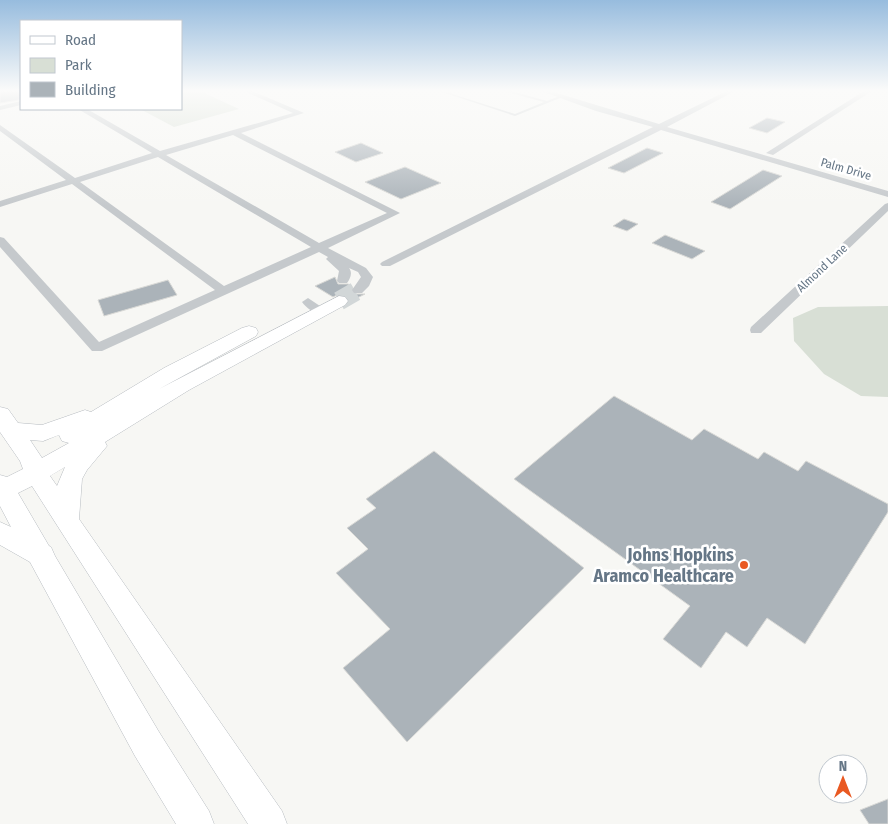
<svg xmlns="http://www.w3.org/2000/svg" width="888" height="824" font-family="'Fira Sans Condensed',sans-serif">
<rect width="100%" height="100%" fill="#f7f7f4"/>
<path fill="#d8dfd5" d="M181 91H200L239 109 174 127 140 109H181Z
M888 306V397L861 396 824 374 794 341 793 318 818 307Z"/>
<path fill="#abb3b9" stroke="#d9d9d6" d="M0 91H20L19 100 0 103Z
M767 118 785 122 767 133 749 128Z
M361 143 383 153 356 162 335 152Z
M647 148 663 153 624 173 608 168Z
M405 167 441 183 401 199 365 182Z
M763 170 782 176 730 209 711 202Z
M624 219 638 224 627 231 613 226Z
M665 235 705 251 692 259 652 243Z
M335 277 338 284H348L352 286 350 290 352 294H365L349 302 345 295 339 294 333 297 315 286Z
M168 280 177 295 104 316 98 300Z
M614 396 692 440 704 429 758 459 764 452 798 471 806 461 888 504V512L805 644 767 618 747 647 726 632 701 668 663 639 690 606 514 479Z
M434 451 584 568 407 742 343 668 390 629 336 573 368 549 347 528 376 508 366 499Z
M888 799V824H869L860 810Z"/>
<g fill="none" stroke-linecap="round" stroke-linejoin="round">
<path stroke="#d2d7d8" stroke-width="19" stroke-dasharray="19 9" stroke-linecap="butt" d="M339 301 358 290"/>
<g stroke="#b7bcc1" stroke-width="1">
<path id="secondary" d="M339 296 345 297 348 301 345 305 189 390 105 442 107 446 87 470 82 479 79 519 282 811 287 824H248L32 486 18 493 49 546 51 547 55 556 159 732 209 811 214 824H176L135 756 30 562 0 545V522L11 527 0 506V475L7 477 23 469 20 461 0 432V407L8 409 18 423 42 425 85 410 91 412 164 368 242 328 249 326 256 328 258 332 256 336 159 389ZM59 435 62 441 69 443 42 458 30 440 43 441ZM65 467 57 486 50 476Z"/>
</g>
<path fill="#c5c9cc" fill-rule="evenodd" d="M439 91H443L515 114 544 102 507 92 506 91H511L547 101 562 95 565 96 515 116Z"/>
<path fill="#c5c9cc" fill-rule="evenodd" d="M244 91H252L304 113 241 133 400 213 328 248 366 268 373 277 369 286 362 293H354L352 290 361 277 358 272 349 268C353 273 350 279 347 283H339L337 281 339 271 326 259 328 257 319 252 102 351H92L0 247V237L4 238 99 342 215 290 72 184 0 207V201L66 180 0 131V125L75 178 152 153 78 109H87L160 151 293 113ZM233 135 387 213 319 243 166 155ZM158 157 311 247 224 286 80 182Z
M541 91H550L659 124 727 91H735L667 127 888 191V197L661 130 390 266H382L380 264 382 262 653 127 596 111Z
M864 91H872L773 155 766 153Z
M21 101V105L0 110V106Z
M888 203V211L761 333H751L750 330 751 327 885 204Z
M308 298 326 310 324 313C316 315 307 309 302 302Z"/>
<use href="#secondary" fill="#fff" fill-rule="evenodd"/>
</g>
<linearGradient id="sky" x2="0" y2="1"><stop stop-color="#97bcde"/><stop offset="0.44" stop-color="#fbfbfa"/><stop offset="1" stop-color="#fbfbfa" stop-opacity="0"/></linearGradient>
<rect width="888" height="206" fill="url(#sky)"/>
<circle fill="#e95922" stroke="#fff" stroke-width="2" cx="744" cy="565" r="5"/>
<g text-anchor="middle" stroke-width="5" stroke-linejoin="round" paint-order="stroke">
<g font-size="12" fill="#657686" stroke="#fff">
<text transform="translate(846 169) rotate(16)" y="4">Palm Drive</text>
<text transform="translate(822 268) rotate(-43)" y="4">Almond Lane</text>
</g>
<g font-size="18" font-weight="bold" fill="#657686" stroke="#fff" text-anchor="end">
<text x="734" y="561">Johns Hopkins<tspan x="734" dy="21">Aramco Healthcare</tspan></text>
</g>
</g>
<rect x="20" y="20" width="162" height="90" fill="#ffffff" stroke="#c1c8cf"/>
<rect x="30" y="36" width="25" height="8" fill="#ffffff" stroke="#c1c8cf"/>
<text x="65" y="45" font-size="15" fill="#657686">Road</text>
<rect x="30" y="58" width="25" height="15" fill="#d8dfd5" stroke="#c1c8cf"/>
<text x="65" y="70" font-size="15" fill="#657686">Park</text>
<rect x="30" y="82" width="25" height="15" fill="#abb3b9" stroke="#c1c8cf"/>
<text x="65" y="95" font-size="15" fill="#657686">Building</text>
<g transform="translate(843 779)"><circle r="24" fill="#ffffff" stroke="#c1c8cf"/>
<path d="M0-4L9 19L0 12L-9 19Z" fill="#e95922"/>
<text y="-8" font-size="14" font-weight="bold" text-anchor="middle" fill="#657686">N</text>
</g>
</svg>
